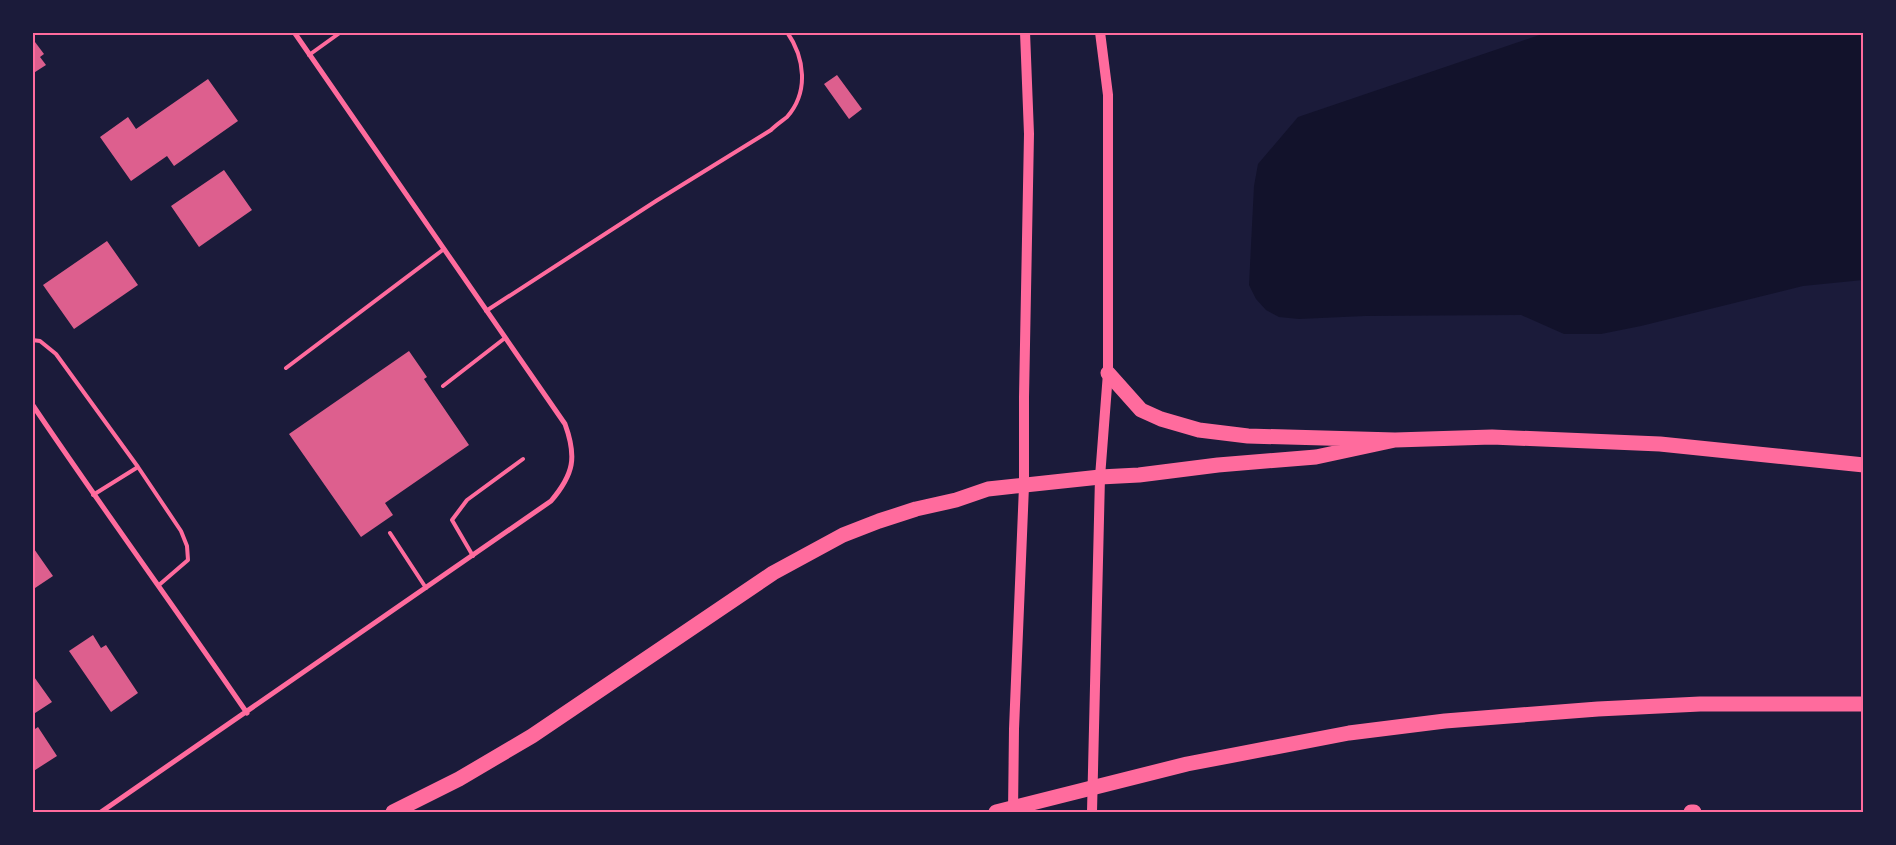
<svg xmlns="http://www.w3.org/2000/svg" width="1896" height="845" font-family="Mulish,sans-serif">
<rect width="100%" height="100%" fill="#1b1b3a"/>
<path fill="#12122b" d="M1548 32 1863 33V280L1803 286 1641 326 1601 334H1564L1521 315 1365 316 1299 319 1279 317 1266 310 1256 299 1249 285 1254 186 1258 164 1298 117Z"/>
<path fill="#dd5f8e" d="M32 38 44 54 40 57 46 65 32 74Z
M837 75 862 109 849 119 824 84Z
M208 79 238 121 174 166 167 156 131 181 100 137 128 117 136 129Z
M224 170 252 210 199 247 171 206Z
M107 241 138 285 74 329 43 285Z
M409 351 427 377 424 379 469 445 385 503 393 515 361 537 289 434Z
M32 546 53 576 32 590Z
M93 635 101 648 106 645 138 693 111 712 69 651Z
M32 674 52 702 32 715Z
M38 727 57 756 32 772V731Z"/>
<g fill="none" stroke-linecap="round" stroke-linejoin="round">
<path stroke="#ff6b9d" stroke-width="4" d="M309 55 341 32
M486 311 656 201 771 130C776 125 782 121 787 117 809 92 805 58 787 32
M32 340 40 341 56 354 138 467 181 531 187 546 188 560 159 585
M286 368 444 249
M443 386 505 338
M93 495 138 467
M390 533 426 588
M473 556 452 520 467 500 523 459"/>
<path stroke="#ff6b9d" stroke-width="5" d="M32 404C102 508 176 609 247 713
M101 812 551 501C574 474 577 457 565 424L294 32"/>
<path stroke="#ff6b9d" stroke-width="10" d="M1013 812 1014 729 1024 486V397L1029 134 1025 32
M1092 812 1100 477 1108 373V95L1100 32"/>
<path stroke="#ff6b9d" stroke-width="15" d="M1108 373 1141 410 1161 419 1199 430 1248 436 1395 440 1492 437 1660 444 1864 465
M393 812 459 779 532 736 773 573 843 535 879 521 916 509 956 500 988 489 1100 477 1139 475 1218 465 1316 457 1395 440
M996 812 1187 764 1349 733 1445 721 1598 709 1700 704H1864
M1691 812H1694"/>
</g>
<rect width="1896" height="845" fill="none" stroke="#1b1b3a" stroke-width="68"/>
<rect x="34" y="34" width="1828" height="777" fill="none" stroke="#ff6b9d" stroke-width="2"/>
</svg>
